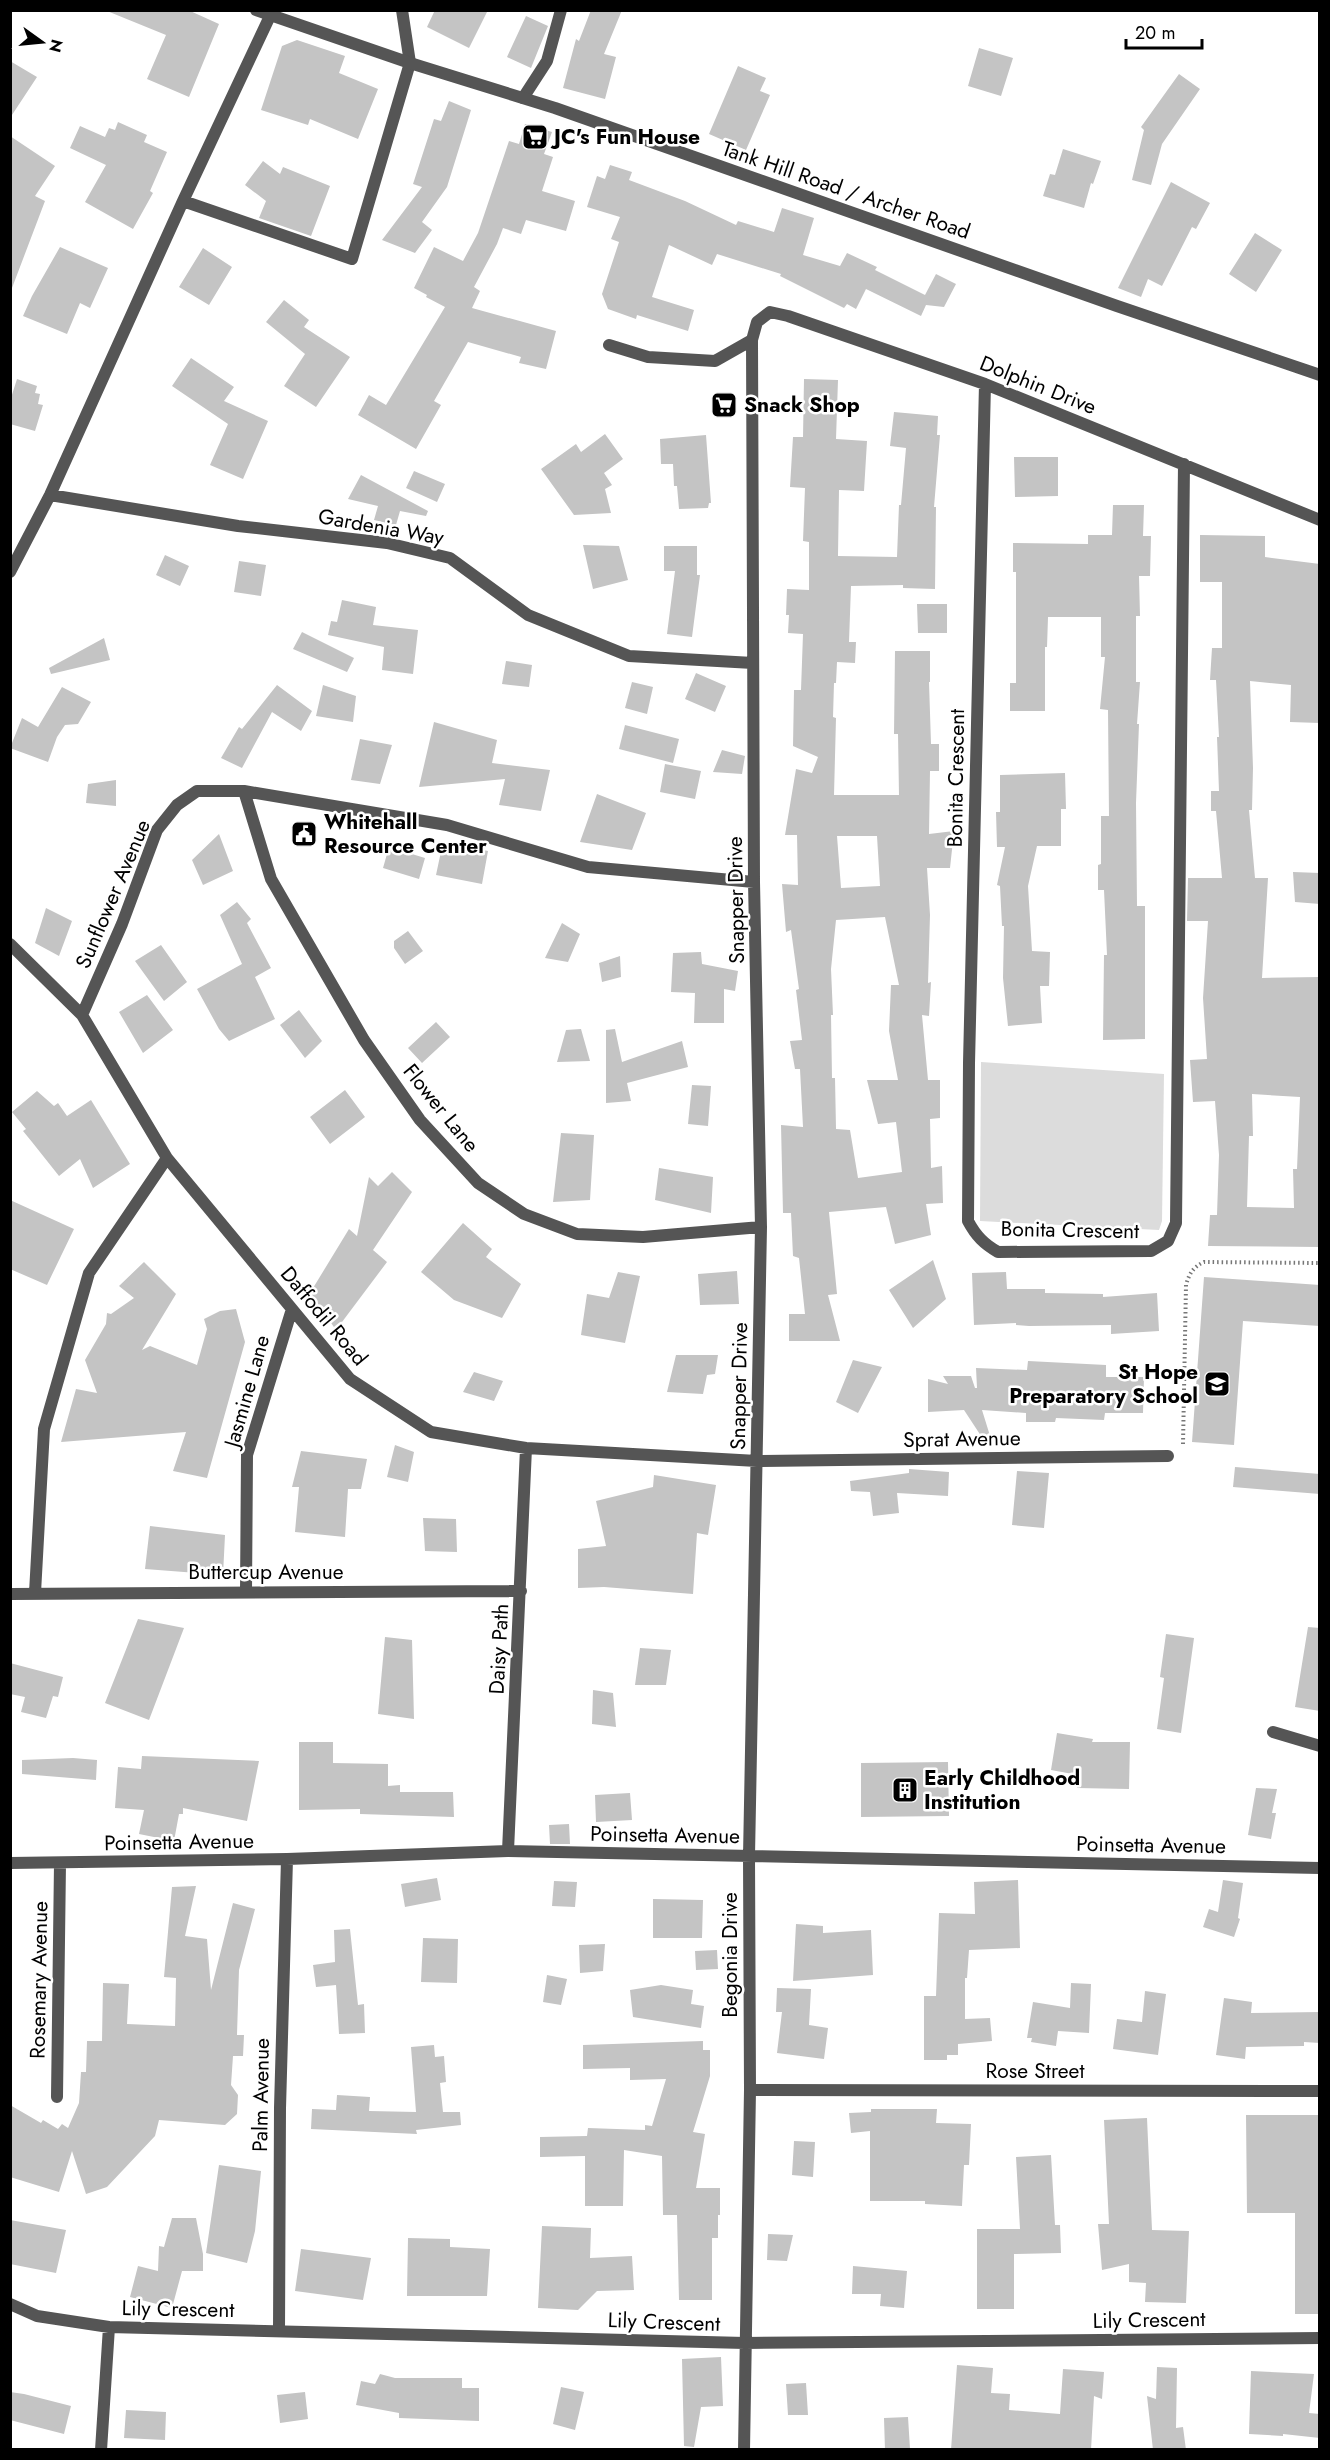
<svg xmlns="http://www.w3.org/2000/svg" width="1330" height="2460" font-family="Jost,sans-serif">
<rect width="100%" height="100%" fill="#fff"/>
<path fill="#dcdcdc" d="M981 1062 1164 1074 1162 1221 1159 1230 980 1221Z"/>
<path fill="#c4c4c4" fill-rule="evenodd" d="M188 10 219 24 189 97 147 79 166 35 107 11Z
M435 10H488L469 48 427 27Z
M591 10H622L604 54 616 57 605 99 563 88 576 39 579 41Z
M526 16 548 26 531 68 507 57Z
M297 40 345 56 339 73 378 89 358 139 310 119 308 125 261 110 282 46Z
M979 48 1013 58 1001 96 968 86Z
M10 61 37 77 10 118Z
M738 66 766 78 760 91 770 95 746 150 709 134Z
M1179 74 1200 89 1162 144 1151 185 1132 180 1144 130 1141 127Z
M449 101 471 110 447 187 422 222 432 230 415 253 382 240 422 187 413 184 434 119 441 121Z
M118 122 147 135 144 142 167 152 150 191 153 193 133 229 85 202 106 165 70 148 80 126 105 137 109 128 115 130Z
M525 124 552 132 544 154 553 157 542 191 575 201 566 231 526 220 521 234 503 228 497 244 474 287 480 291 472 308 556 331 546 369 519 363 521 357 468 342 434 401 441 405 416 449 358 415 369 395 386 405 445 307 426 297 427 295 414 288 434 247 463 261 478 233 509 141 519 144Z
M10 136 55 166 35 196 45 201 12 288H10Z
M1063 149 1101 161 1093 184 1091 183 1084 208 1043 196 1050 174 1055 175Z
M263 161 280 174 283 167 330 186 311 236 259 218 266 201 245 185Z
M610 165 632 172 629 180 685 201 736 225 738 221 774 232 782 208 814 218 803 255 840 266 847 253 877 267 875 270 925 295 936 274 956 284 944 307 926 305 921 316 866 289 856 309 847 304 844 308 780 276 781 274 717 254 712 265 669 245 652 297 694 310 688 331 637 315 636 319 608 309 602 294 619 242 611 239 620 217 587 207 597 176 605 179Z
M1171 182 1210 203 1196 229 1192 227 1162 286 1148 279 1141 297 1118 288Z
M1255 233 1282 250 1256 292 1229 274Z
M60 247 108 268 90 308 80 303 67 334 23 316 32 296Z
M203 248 232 267 209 305 179 287Z
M284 300 309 320 304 327 350 357 316 407 284 386 305 354 266 322Z
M191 358 234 387 224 401 268 421 243 479 210 465 228 424 172 386Z
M17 379 37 386 35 393 40 394 38 404 43 405 35 431 10 424V401Z
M804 379 838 380 836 439 867 441 864 491 839 490 838 556 897 557 899 505H901L906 448 890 446 894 412 938 416 937 435H940L934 507H936L935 589 903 588V585L851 586 849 642H856L855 663 837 662 836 683H834L833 717 836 718 834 795H899L898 734H894L895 651H930V682H929L931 744H939V771H930L929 834 954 831 950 868H927L930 915 928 983 931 982 929 1016 922 1015 928 1080H940V1118L930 1119 931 1168 942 1166 943 1203 926 1204 931 1235 895 1244 886 1207 829 1212 837 1294 828 1295 840 1341H789V1314H805L799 1258 793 1256 791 1213H783L781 1125 803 1127 800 1069H795L790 1041 802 1040 796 990 799 989 791 930 786 932 782 884 798 885 797 835H785L796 769 812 773 818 757 793 746 794 690H801L803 634 788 633 789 615H786L787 589 809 590V542L803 541 805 488 790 487 793 437H803ZM837 836H877L880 886 841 888ZM885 917 899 985H891L889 1031 898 1080H867L878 1124 896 1122 902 1172 858 1178 850 1130 836 1129 835 1078H832L831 1015H833L831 969 836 920Z
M605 434 623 459 604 473 612 485 605 489 611 513 574 515 541 469 576 444 581 452Z
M706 435 711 503H709L708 508 679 509 677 486H674L673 464H661L660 439Z
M1014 457H1058V496L1015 497Z
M414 471 445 484 437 502 406 488Z
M361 475 428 511 426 516 400 511 396 525 374 520 378 506 348 499Z
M1113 505H1144L1143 536H1151L1150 576H1139L1140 616H1136V682H1140L1137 724H1139L1136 803 1137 906H1145V1039L1103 1040 1104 955H1107L1104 890H1098V865L1101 864V816H1109L1108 710 1100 709 1105 657H1101V617H1048L1047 647H1045V711H1010V683H1016V572H1013V543L1088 544V535H1112Z
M1200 535 1265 536V557L1320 564V723L1290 722 1291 685 1250 681 1253 768 1252 810H1249L1255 878H1268L1262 978 1320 977V1247L1208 1246 1210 1215H1217L1219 1155 1215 1101 1193 1102 1190 1060 1207 1059 1203 998 1208 921H1187L1188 878H1222L1216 811H1211V791H1219L1217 737H1219L1216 680H1210L1212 648H1222V582H1200ZM1252 1094 1300 1097 1297 1169H1293L1294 1208 1247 1207 1249 1136H1253Z
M583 545 619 546 628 580 593 589Z
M664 546H697V575H700L692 637 667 634 675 571H664Z
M165 555 189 566 180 586 156 575Z
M239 561 266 565 261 596 234 592Z
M342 600 376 607 373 625 418 630 413 674 382 670 384 647 328 635 331 621 337 622Z
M917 604H947V633H918Z
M302 632 354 658 347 672 293 649Z
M104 638 110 660 51 674 49 668Z
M506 661 532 665 529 687 502 684Z
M696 673 726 686 715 712 685 699Z
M632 682 653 687 647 714 625 708Z
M277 685 312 711 301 731 272 712 242 768 221 758 239 727 242 729Z
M323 685 356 696 353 722 316 716Z
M62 687 91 702 78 724 65 725 57 737 48 762 10 748 22 718 38 727Z
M434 722 497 740 492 763 550 770 541 811 499 805 505 779 419 787Z
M625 725 679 739 673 763 619 749Z
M360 739 392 745 380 784 351 780Z
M722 750 745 756 742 774 713 772Z
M665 764 701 771 695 799 660 792Z
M1065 773 1066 809H1061V846H1037L1028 886 1032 951 1050 952 1049 986H1040L1042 1023 1008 1026 1003 978 1004 926H1002L1000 886 997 885 1005 847H997L996 812H1000V775Z
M116 780V806L86 803 88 784Z
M597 794 646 813 632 850 580 842Z
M219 834 233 871 203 885 192 860Z
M443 842 488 851 482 884 436 875Z
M389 847 425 858 419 879 383 868Z
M1293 872 1320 873V904L1295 902Z
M237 902 251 919 247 923 271 968 255 977 275 1019 229 1041 219 1029 197 989 242 964 220 915Z
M46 908 72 921 59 956 35 943Z
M562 923 580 934 568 962 545 958Z
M408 931 423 951 405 964 394 948V941Z
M161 945 187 982 164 1001 135 961Z
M701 952 702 964 738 971 735 991 724 989V1023H694L695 993 671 992 673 953Z
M620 956 621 977 602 982 599 963Z
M147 995 173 1030 143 1053 119 1012Z
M299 1010 322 1041 305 1058 280 1025Z
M436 1022 450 1037 422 1063 408 1048Z
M581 1029 590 1061 557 1062 566 1030Z
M615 1029 622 1062 682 1041 688 1067 627 1083 631 1101 606 1103V1030Z
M692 1085 711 1086 708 1126 688 1124Z
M345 1090 365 1117 330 1144 310 1117Z
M37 1091 54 1106 58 1103 67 1116 91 1100 130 1164 93 1188 80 1159 59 1176 32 1142 23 1131 26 1129 12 1112Z
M561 1133 594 1135 590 1200 553 1202Z
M659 1168 713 1177 711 1213 655 1200Z
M392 1172 412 1192 373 1250 387 1262 336 1330 310 1293 349 1229 357 1236 369 1177 378 1186Z
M10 1200 74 1229 47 1285 10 1269Z
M463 1223 492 1249 486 1257 521 1284 502 1318 454 1300 421 1272Z
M933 1260 946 1299 913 1328 889 1290Z
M144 1262 176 1294 142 1350 150 1346 197 1365 207 1329 204 1319 220 1311 236 1309 245 1342 207 1478 173 1471 186 1432 61 1442 76 1389 97 1393 85 1360 106 1324 107 1313 111 1314 134 1298 119 1286Z
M737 1271 739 1304 700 1305 698 1274Z
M618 1272 640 1276 625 1343 581 1335 587 1294 609 1298Z
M1006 1272 1007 1289H1045V1293L1103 1294V1297L1157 1293 1159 1331 1111 1334V1325L1029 1326 1016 1325V1323L974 1325 972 1273Z
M1204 1277 1320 1285V1326L1243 1321 1234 1445 1192 1442Z
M676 1355H718L715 1374 707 1375 703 1394 667 1392Z
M853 1360 882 1367 858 1413 836 1402Z
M1028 1361 1106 1365V1377H1144L1143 1413H1105L1104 1420 1056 1418 1055 1422H1026V1413L982 1410 991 1439 985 1442 964 1410 928 1412V1379L948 1384 943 1376H971L975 1388H977L976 1368 1027 1370Z
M474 1372 503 1381 494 1401 463 1392Z
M395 1445 414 1452 408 1482 387 1477Z
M301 1451 367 1459 361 1489H348L345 1537 295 1532 299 1487H292Z
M1235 1467 1320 1474V1494L1233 1487Z
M909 1469 949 1472 948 1496 897 1493 899 1513 873 1516 870 1492 851 1491 850 1481 909 1473Z
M1017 1471 1049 1473 1044 1528 1012 1525Z
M654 1475 716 1485 708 1535 697 1533 693 1594 604 1587 578 1588V1549L606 1546 596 1501 653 1487Z
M423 1518 456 1519 457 1552 425 1551Z
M150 1526 225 1535 223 1575 145 1569Z
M138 1619 184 1628 149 1720 105 1703Z
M1308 1627 1320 1628V1711L1295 1707Z
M1166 1634 1194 1638 1181 1733 1157 1729 1164 1678 1160 1677Z
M385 1637 412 1640 414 1719 378 1714Z
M640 1648 671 1650 666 1685H635Z
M10 1663 63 1677 58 1697 53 1696 46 1718 21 1712 25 1697 10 1694Z
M593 1690 613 1693 616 1727 592 1724Z
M1057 1733 1093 1739 1092 1742H1130L1129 1789 1077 1788 1078 1775 1051 1770Z
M299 1742H333V1763L388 1764V1786L400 1785V1792H453L454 1817 360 1814V1809L299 1810Z
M142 1756 259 1761 247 1821 183 1808V1814H179L174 1841 139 1834 144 1810 115 1808 118 1767 141 1769Z
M73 1758 97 1760 96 1780 22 1774V1760Z
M948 1762 949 1816 861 1817V1763Z
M1256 1788 1277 1789 1272 1813H1276L1271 1839 1248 1835Z
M630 1793 632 1820 596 1822 595 1795Z
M569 1824 570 1844H550L549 1825Z
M437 1878 441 1900 405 1907 401 1884Z
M1018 1880 1020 1948 969 1950 967 1978H965V2019L990 2018 992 2041 958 2044V2055H947V2060H924V1996H936L939 1913 975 1914 974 1882Z
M1223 1880 1243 1883 1238 1918 1240 1919 1234 1937 1203 1927 1209 1909 1218 1912Z
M554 1881 577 1882 575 1907 552 1906Z
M196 1886 185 1936 207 1939 211 1990 233 1903 255 1909 239 1970 237 2035H244L243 2056H233L231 2085 238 2095 237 2114 225 2125 159 2120 155 2136 107 2187 86 2194 72 2151 59 2192 10 2177V2105L41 2123 43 2120 58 2129 62 2124 68 2128 79 2103 81 2072H86L87 2041H102L103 1983 129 1984 127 2024 175 2026 176 1978 164 1977 172 1887Z
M653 1899 703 1900 702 1938H653Z
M796 1924 823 1926V1933L871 1930 873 1975 793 1981Z
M350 1929 358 2005 364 2004 365 2033 339 2034 336 1985 316 1987 313 1965 335 1962 334 1930Z
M423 1938 458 1939 457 1983 421 1982Z
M605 1944 603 1971 580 1973 579 1945Z
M717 1950 718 1969 696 1970 695 1951Z
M547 1975 567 1979 561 2005 543 2002Z
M1071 1983 1091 1984 1089 2033 1058 2031 1056 2046 1031 2042 1032 2038H1027L1033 2002 1070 2008Z
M661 1985 693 1990 691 2004 704 2006 701 2028 633 2017 630 1990Z
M777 1988 811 1989 809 2025 828 2028 824 2059 777 2053 782 2012H776Z
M1145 1991 1166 1994 1158 2055 1113 2049 1117 2019 1142 2022Z
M1224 1998 1252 2002 1251 2013 1320 2012V2043L1304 2042V2046L1246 2047 1245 2059 1216 2055Z
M703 2041V2050H710V2076L693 2132 705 2134 696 2188H720V2215H718V2238H712V2300H679L677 2215H663L662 2156 624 2150 623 2206H585V2156L540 2157V2137L587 2136 588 2128 645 2130V2125L652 2126 666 2079 630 2080V2068L583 2069V2045Z
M434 2045 435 2057 444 2056 446 2082 440 2083 443 2112H460L461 2125 416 2130 417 2134 311 2129 312 2109 336 2110 337 2095 370 2097 369 2111 416 2112 411 2047Z
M871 2109H937L936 2123 971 2124 969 2165H964L962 2206 925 2204V2201H870V2131L851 2133 849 2113 871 2112Z
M1246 2115H1320V2314H1295V2213H1247Z
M1147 2118 1152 2230 1189 2231 1186 2303 1145 2302 1146 2283 1129 2282V2264L1102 2270 1098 2224H1109L1104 2120Z
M794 2141 815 2142 813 2177 792 2175Z
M1051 2155 1055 2225H1060L1061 2253 1014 2254V2309H977V2229H1020L1016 2157Z
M219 2165 261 2171 255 2231 247 2263 206 2253Z
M172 2218H196L203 2254V2271H182L172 2308 130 2297 138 2266 158 2271 159 2246 164 2247Z
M10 2220 66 2230 56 2273 10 2264Z
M542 2226 591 2228 590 2258 632 2256 634 2290 597 2291 578 2310 538 2308Z
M768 2234 793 2235 787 2261 767 2260Z
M408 2238 450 2239V2247L490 2249 487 2296H407Z
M301 2249 371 2258 363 2300 295 2291Z
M853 2266 907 2271 904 2308 880 2306 881 2294H852Z
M721 2357 723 2406 701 2407 694 2447 684 2446 682 2359Z
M957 2365 993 2368 991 2393 1010 2394 1009 2410 1060 2414 1063 2369 1104 2372 1102 2399 1094 2396 1091 2450H951Z
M1157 2367 1177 2368 1176 2428 1183 2427 1186 2450H1153L1147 2396 1156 2399Z
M1251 2371 1314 2374 1309 2413 1320 2414V2438L1283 2434V2436L1249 2434Z
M380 2374 395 2378H462V2388H479V2421L399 2418V2413L356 2405 361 2381 375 2384Z
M806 2383 808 2415H788L786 2384Z
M561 2387 584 2392 575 2430 553 2424Z
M10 2392 24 2394 71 2406 64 2434 10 2420Z
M305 2392 308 2419 280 2423 277 2395Z
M126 2410 166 2412 165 2440 124 2438Z
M908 2417 910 2449 885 2450 884 2418Z"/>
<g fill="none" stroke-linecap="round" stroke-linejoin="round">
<path stroke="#777" stroke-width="4" stroke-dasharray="1.5 3" stroke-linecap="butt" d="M1183 1444 1186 1285C1189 1274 1193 1267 1204 1262L1320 1263"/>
<path stroke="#555" stroke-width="12" d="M523 98 547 61 561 10
M183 201 352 259 410 63 402 10
M609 345 648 357 715 361 752 340
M985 384 969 1063 968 1221C976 1236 984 1244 998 1252L1151 1251 1168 1241 1176 1223 1184 464
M50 495 238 526 387 543 450 558 528 615 629 656 753 663
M10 572 50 495 183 201 270 16
M244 791 271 879 364 1040 420 1120 478 1183 524 1214 577 1234 643 1237 761 1227
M10 944 82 1015 167 1158 350 1379 431 1432 526 1448 757 1461 1168 1456
M82 1015 122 924 157 830 177 805 197 791H244L447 825 588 867 754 882
M246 1592 247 1455 292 1309
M35 1593 44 1429 89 1273 167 1158
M10 1594 521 1591
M1273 1732 1320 1746
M508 1851 526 1448
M10 1863 287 1859 508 1851 1320 1868
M750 2090 1320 2091
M57 2097 60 1863
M10 2304 37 2316 109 2327 745 2343 1320 2338
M279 2331 280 2108 287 1859
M101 2450 109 2327
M744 2450 750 2090 749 1856 761 1227 754 882 752 340 757 322 770 312 788 316 985 384 1320 520"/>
<path stroke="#555" stroke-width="12" d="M256 10 410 63 555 108 1117 306 1320 375"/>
</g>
<defs>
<g id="supermarket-square" transform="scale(1.35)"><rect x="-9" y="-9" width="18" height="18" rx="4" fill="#000" stroke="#fff"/><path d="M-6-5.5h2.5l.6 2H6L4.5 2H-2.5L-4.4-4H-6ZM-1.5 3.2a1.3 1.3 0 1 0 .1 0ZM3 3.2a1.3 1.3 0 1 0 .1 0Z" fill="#fff"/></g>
<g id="civic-square" transform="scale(1.35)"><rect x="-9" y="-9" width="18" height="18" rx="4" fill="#000" stroke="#fff"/><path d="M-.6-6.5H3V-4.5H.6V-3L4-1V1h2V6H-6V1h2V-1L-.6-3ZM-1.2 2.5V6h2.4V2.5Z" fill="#fff"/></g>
<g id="school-square" transform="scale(1.35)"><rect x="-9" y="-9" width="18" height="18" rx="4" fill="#000" stroke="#fff"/><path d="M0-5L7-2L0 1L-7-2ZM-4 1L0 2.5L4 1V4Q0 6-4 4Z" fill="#fff"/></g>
<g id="building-square" transform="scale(1.35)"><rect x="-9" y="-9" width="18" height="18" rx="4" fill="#000" stroke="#fff"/><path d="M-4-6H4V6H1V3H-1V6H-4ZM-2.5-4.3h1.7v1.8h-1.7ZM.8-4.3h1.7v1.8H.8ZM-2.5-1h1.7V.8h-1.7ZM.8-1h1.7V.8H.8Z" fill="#fff"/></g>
</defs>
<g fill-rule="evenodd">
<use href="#supermarket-square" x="535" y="137"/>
<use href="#supermarket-square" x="724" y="405"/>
<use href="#civic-square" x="304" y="834"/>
<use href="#school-square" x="1217" y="1384"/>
<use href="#building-square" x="905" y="1790"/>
</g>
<g text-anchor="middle" stroke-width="5" stroke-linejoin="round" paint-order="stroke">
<g font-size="21" font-weight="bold" fill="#000" stroke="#fff" text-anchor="start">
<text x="554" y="144">JC's Fun House</text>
<text x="744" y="412">Snack Shop</text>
<text x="324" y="829">Whitehall<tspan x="324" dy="24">Resource Center</tspan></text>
<text x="1198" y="1379" text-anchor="end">St Hope<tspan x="1198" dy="24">Preparatory School</tspan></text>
<text x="924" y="1785">Early Childhood<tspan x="924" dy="24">Institution</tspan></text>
</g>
<g font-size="21" fill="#000" stroke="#fff">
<text transform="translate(846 190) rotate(19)" y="7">Tank Hill Road / Archer Road</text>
<text transform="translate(1038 385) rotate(22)" y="7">Dolphin Drive</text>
<text transform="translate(381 527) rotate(10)" y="7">Gardenia Way</text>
<text transform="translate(956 778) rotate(-89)" y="7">Bonita Crescent</text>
<text transform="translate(113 894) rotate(-67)" y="7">Sunflower Avenue</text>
<text transform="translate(736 900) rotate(-91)" y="7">Snapper Drive</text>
<text transform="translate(441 1108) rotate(51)" y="7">Flower Lane</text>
<text transform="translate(1070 1230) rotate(1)" y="7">Bonita Crescent</text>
<text transform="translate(324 1316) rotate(50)" y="7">Daffodil Road</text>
<text transform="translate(739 1386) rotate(-89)" y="7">Snapper Drive</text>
<text transform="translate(247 1391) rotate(-74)" y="7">Jasmine Lane</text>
<text transform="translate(962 1439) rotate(-1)" y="7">Sprat Avenue</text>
<text x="266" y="1579">Buttercup Avenue</text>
<text transform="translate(499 1649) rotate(-87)" y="7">Daisy Path</text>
<text transform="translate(665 1835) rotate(1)" y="7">Poinsetta Avenue</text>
<text transform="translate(179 1842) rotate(-1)" y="7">Poinsetta Avenue</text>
<text transform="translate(1151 1845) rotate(1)" y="7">Poinsetta Avenue</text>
<text transform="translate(730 1955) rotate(-90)" y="7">Begonia Drive</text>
<text transform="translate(39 1980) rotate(-89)" y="7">Rosemary Avenue</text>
<text x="1035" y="2078">Rose Street</text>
<text transform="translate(261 2095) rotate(-89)" y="7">Palm Avenue</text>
<text transform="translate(178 2309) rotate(1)" y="7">Lily Crescent</text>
<text transform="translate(1149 2320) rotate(-1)" y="7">Lily Crescent</text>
<text transform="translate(664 2322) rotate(2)" y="7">Lily Crescent</text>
</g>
</g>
<rect width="1330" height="2460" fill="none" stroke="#000000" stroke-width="24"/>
<g transform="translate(42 42) rotate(105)" stroke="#ffffff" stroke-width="4.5" paint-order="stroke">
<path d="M0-4.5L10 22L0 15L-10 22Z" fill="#000000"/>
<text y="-9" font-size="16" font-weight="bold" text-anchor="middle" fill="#000000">N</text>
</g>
<path d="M1126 39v9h76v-9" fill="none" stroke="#000000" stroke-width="3"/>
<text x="1135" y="39" font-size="18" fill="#000000" stroke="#ffffff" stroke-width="4.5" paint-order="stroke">20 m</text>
</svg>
